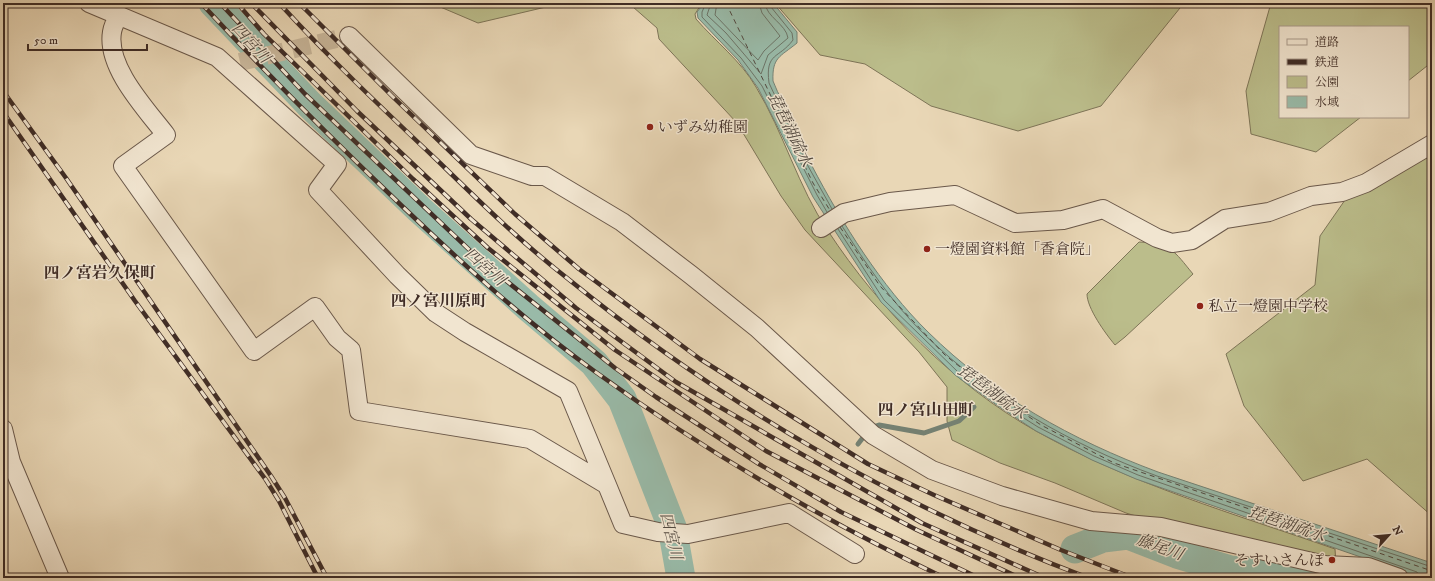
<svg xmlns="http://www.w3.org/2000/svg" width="1435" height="581" font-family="'IM FELL DW Pica','Noto Serif JP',serif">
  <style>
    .green { fill: #bbbd8b; stroke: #7e7558 }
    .water { fill: #99baa8; stroke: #758274 }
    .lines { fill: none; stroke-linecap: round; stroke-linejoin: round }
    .shore { stroke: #6c7467; stroke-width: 1 }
    .stream { stroke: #758274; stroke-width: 5 }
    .river { stroke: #99baa8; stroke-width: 29 }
    .ferry { stroke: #524940; stroke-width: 1; stroke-dasharray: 5 4; stroke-linecap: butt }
    .street-tunnel { stroke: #c7b599; stroke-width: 18; stroke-dasharray: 18 9; stroke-linecap: butt }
    .street-casing { stroke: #6a584a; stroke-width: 20 }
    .street { stroke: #f1e5d0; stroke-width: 18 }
    .rail-casing { stroke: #402d26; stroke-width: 4.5 }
    .rail { stroke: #f1e5d0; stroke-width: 3; stroke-dasharray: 9; stroke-linecap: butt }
    .poi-dot { fill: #8f2418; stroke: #f1e5d0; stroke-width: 1.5 }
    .labels { text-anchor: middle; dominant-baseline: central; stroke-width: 3; stroke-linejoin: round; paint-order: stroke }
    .poi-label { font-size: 15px; fill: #402d26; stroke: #f1e5d0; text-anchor: start }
    .water-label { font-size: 16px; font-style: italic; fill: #524940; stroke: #f1e5d0 }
    .neighbourhood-label { font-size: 16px; font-weight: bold; fill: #402d26; stroke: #f1e5d0 }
  </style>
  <rect width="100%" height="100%" fill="#e9d7b6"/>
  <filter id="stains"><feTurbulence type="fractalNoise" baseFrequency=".005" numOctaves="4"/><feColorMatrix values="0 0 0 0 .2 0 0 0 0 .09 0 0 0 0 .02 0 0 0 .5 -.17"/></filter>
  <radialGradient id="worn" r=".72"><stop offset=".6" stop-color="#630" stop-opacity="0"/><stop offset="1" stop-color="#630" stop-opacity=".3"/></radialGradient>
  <path class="green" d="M431 3H563L478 23Z
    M617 3H702L695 14 696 19C716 42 741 61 756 87 784 133 798 187 828 231 880 310 954 385 1036 431 1130 484 1235 514 1335 549L1336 565 1217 541 1126 513 1055 483 1000 463 952 440 947 421V387L919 352 805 230 781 196 737 123 659 39 657 28 633 7Z
    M775 3H1184L1101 106 1018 131 931 106 865 64 820 55Z
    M1271 3H1432V62L1408 81V27H1280V117H1361L1316 152 1251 134 1246 91Z
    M1432 154V516L1367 459 1303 481 1244 406 1226 354 1315 285 1320 236 1345 200Z
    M1139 242C1171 243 1174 251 1193 274L1125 337 1115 345C1105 333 1087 308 1087 294Z"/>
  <path class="water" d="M704 3H773L797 32V43C780 57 772 57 773 81 778 95 787 108 793 122 800 136 805 152 812 166 842 223 881 286 928 332 993 396 1072 440 1158 472L1432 563V578H1421L1136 479 1092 460 1036 431 998 406 955 375 881 302 813 197 758 88 738 60 698 18 697 12Z"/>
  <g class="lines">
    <path class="shore" d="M706 3 702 12V17L741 58 762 86 817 195 827 212
      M711 3 707 15 726 33 761 74 768 55 788 38C786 24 766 17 765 3
      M717 3 715 15 758 60 764 51 780 36 762 13 759 3
      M770 3 771 7 792 33 793 40C779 59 765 52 769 83L808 166 832 209
      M842 226C866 264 892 303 925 335 991 399 1070 444 1157 476L1432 567
      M838 229 884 300 958 372 1000 403 1038 427 1094 456 1138 475 1417 572 1420 578"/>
    <path class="stream" d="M870 428 879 425 924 433 959 421 974 407
      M858 444 865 435"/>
    <path class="river" d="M213 3 309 104 419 209 528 307 594 363 622 399 630 419 672 527 681 578
      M1075 549 1103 538 1128 535 1177 554 1230 570 1259 573H1294L1317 578"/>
    <path class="ferry" d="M726 3 813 183 831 212
      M840 227 880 286 945 355 988 389 1041 425 1114 463 1432 571"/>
    <path class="street-tunnel" d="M240 62 349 36"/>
    <defs>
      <path id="street" d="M89 3 217 57 337 164 318 190 397 275 436 313 465 332 568 391 607 485
        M119 15C116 20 113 26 112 32 106 67 146 109 166 135L123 166 254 351 315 307 337 338 351 350 359 411 530 439 607 485 623 524 658 532 688 534 789 513 855 554
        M349 36 471 155 532 176H545L622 222 691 275 757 328 873 435 932 470 1002 496 1091 521 1161 527 1325 565 1368 567 1399 578
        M821 228 844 213 890 202 955 195 1015 223 1063 220 1103 209 1157 238 1172 243 1192 240 1225 219 1269 212 1311 196 1342 192 1366 183 1432 144
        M3 429 11 462 60 578"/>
    </defs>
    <use href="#street" class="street-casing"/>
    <use href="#street" class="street"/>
    <defs>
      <path id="rail" d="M201 3C266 73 333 140 402 206 464 265 527 323 597 373 706 452 823 520 945 578
        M220 3 305 94 479 259 615 368 656 397 759 464 841 512 979 578
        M237 3 264 34 413 179 488 248 615 350 766 451 917 530 1020 578
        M251 3 357 111 471 219 576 308 676 382 922 523 1045 578
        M279 3C330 59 385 111 440 163 481 203 522 243 567 278 723 405 901 508 1089 578
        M299 3 393 97 515 214 579 269 700 359 868 464 934 495 1061 550 1133 578
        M3 91 66 178 271 476 285 498 327 578
        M3 112 135 301 266 480 279 501 318 578"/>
    </defs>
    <use href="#rail" class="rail-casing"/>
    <use href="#rail" class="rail"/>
  </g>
  <g class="poi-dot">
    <circle cx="650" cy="127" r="4"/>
    <circle cx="927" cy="249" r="4"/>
    <circle cx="1200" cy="306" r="4"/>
    <circle cx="1332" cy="560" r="4"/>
  </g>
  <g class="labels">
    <g class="poi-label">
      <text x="658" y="127">いずみ幼稚園</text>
      <text x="935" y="249">一燈園資料館「香倉院」</text>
      <text x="1208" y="306">私立一燈園中学校</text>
      <text x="1324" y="560" text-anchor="end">そすいさんぽ</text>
    </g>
    <g class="water-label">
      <text transform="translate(251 43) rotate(47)">四宮川</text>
      <text transform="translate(790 130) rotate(64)">琵琶湖疏水</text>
      <text transform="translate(485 267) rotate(41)">四宮川</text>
      <text transform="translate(992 392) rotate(36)">琵琶湖疏水</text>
      <text transform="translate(1287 524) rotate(19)">琵琶湖疏水</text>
      <text transform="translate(671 536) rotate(76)">四宮川</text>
      <text transform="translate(1160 547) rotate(20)">藤尾川</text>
    </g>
    <g class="neighbourhood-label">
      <text x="100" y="273">四ノ宮岩久保町</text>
      <text x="439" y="301">四ノ宮川原町</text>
      <text x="926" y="410">四ノ宮山田町</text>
    </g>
  </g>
  <rect width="1435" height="581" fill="none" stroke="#e9d7b6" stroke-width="16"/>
  <rect x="4" y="4" width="1427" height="573" fill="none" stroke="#402d26" stroke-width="2"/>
  <rect x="8" y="8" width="1419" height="565" fill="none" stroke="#402d26"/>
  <rect x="1279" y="26" width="130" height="92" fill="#f1e5d0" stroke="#aa9b8c"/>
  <rect x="1287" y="39" width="20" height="6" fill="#f1e5d0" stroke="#aa9b8c"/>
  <text x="1315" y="46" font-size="12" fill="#402d26">道路</text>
  <rect x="1287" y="59" width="20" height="6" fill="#402d26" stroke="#aa9b8c"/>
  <text x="1315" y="66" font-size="12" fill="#402d26">鉄道</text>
  <rect x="1287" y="76" width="20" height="12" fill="#bbbd8b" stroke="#aa9b8c"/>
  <text x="1315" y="86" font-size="12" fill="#402d26">公園</text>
  <rect x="1287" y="96" width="20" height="12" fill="#99baa8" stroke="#aa9b8c"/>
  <text x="1315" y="106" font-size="12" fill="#402d26">水域</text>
  <g transform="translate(1389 535) rotate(63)" stroke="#f1e5d0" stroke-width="3" paint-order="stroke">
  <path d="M0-3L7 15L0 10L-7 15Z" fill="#402d26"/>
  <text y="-6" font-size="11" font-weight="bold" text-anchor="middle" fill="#402d26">N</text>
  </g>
  <path d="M28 44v6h119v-6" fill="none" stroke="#402d26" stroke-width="2"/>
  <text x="34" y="44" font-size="12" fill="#402d26" stroke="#f1e5d0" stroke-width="3" paint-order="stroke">50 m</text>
  <rect width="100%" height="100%" filter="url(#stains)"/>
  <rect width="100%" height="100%" fill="url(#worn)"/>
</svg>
